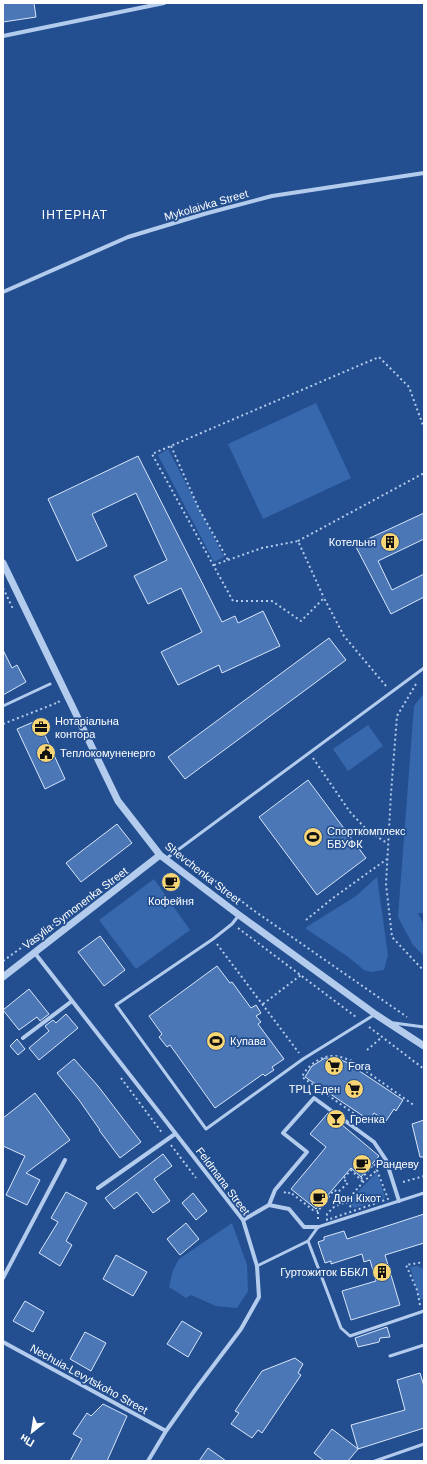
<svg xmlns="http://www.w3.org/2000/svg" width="427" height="1464" font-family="Arial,sans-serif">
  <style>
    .green { fill: #3768ad }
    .building { fill: #4b77b7; stroke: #d9e6f9 }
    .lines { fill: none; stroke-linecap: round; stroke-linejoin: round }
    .path { stroke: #b3cbec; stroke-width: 2; stroke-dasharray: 2 3; stroke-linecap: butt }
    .service { stroke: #b3cbec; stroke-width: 3 }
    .minor { stroke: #b3cbec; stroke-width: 4 }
    .tertiary { stroke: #b3cbec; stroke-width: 7 }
    .labels { text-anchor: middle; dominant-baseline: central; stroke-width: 3.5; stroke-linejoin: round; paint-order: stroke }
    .street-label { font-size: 11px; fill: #fff; stroke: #234f90 }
    .poi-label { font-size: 11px; fill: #fff; stroke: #234f90; text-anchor: start }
    .neighbourhood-label { font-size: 12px; letter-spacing: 1px; fill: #fff; stroke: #234f90 }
  </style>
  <rect width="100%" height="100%" fill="#234f90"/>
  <path class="green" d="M316 403 351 478 263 519 228 444Z
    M168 449 224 557 214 562 158 455Z
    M424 693V913H418L424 925V956L413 945 398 917 414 706Z
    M368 725 383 746 348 771 333 749Z
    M377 877 388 955 384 970 371 972 364 970 347 956 305 928 356 896Z
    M154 879 190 930 136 969 99 920Z
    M377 1172 385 1198 354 1208 348 1202Z
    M232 1223 247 1265 248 1291 237 1308 216 1306 191 1295 186 1298 169 1287 173 1270 179 1259Z
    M418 1266 423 1269H424V1298L420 1300 410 1267Z"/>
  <path class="building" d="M3 3H34L36 17 3 22Z
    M138 456 222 622 235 616 238 623 263 611 280 646 222 673 219 665 178 685 161 652 202 632 181 588 148 604 134 576 167 560 136 493 92 514 107 546 77 561 48 499Z
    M424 513V539L378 561 392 590 424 574V597L391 614 355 545Z
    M329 638 346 660 185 779 168 757Z
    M3 650 12 668 17 665 26 682 3 695Z
    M38 720 65 779 45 789 17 729Z
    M308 780 366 858 317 895 259 817Z
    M117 824 132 843 81 882 66 863Z
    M100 936 125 970 104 986 78 952Z
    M217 966 230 983 232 982 251 1008 256 1005 261 1013 256 1016 261 1022 258 1024 284 1059 272 1067 274 1070 265 1076 263 1074 215 1108 170 1045 167 1047 159 1037 162 1034 149 1016Z
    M29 989 49 1014 40 1021 37 1017 19 1030 3 1010Z
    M66 1014 78 1028 39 1060 29 1048 49 1031 45 1026 53 1020 56 1023Z
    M17 1039 25 1049 18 1055 10 1046Z
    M325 1058 338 1059 346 1062 403 1100 396 1111 394 1109 386 1121 374 1113 369 1120 305 1077 312 1066Z
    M74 1059 98 1086 141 1142 120 1158 99 1130H100L79 1100 57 1073Z
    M35 1093 70 1140 26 1173 40 1180 27 1205 6 1195 25 1156 3 1146V1118Z
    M328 1113 379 1156 361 1177 351 1168 316 1209 291 1189 326 1147 310 1134Z
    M424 1120V1157H420L412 1124Z
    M163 1154 172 1166 154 1179 170 1201 153 1213 137 1192 114 1209 105 1198Z
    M66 1192 87 1203 66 1241 72 1245 60 1266 39 1253 58 1222 51 1218Z
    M193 1193 207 1211 196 1220 182 1203Z
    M424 1214V1243L385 1255 400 1305 351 1320 342 1291 376 1281 370 1260 364 1262 362 1254 331 1264V1261L325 1263 318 1242 324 1240V1237L344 1231 347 1239Z
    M186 1223 199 1239 180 1255 167 1239Z
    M116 1255 147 1272 133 1296 103 1279Z
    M25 1301 44 1312 33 1332 13 1321Z
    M182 1321 202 1333 188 1357 167 1344Z
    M387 1327 390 1337 380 1338 379 1342 358 1347 355 1338Z
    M85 1332 106 1343 91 1371 70 1359Z
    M295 1358 303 1364 298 1373 301 1375 262 1433 258 1430 252 1438 231 1424 239 1413 235 1411 262 1371Z
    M420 1373 424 1386V1428L358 1449 351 1425 405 1410 397 1380Z
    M103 1404 127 1416 107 1461H70L82 1439 73 1434 87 1413 91 1416Z
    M332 1429 358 1449 348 1461H324L314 1453Z
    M208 1448 226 1461H199Z"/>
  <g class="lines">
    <path class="path" d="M171 446 199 509 228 560
      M298 541 424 473
      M214 565 262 548 298 541 324 598
      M3 588 13 609
      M416 684 397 716 391 793 386 884 392 937 424 971
      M386 686 344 636 324 598 301 621 272 601H233L152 454 379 357 409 387 424 428
      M3 724 59 702 58 701
      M313 758 350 812 368 831 387 843
      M183 856 253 910 407 1017
      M306 920 333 898 387 859
      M238 928 356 1017
      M217 944 299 1053
      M3 961 57 922
      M263 1004 301 975
      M369 1027 424 1069
      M367 1050 382 1037
      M121 1078 163 1134
      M366 1122 302 1077C306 1067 321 1055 333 1056 340 1056 346 1059 352 1061L415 1106
      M171 1145 196 1178
      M377 1170 388 1199 327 1220V1214L334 1207 346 1202 363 1182Z
      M361 1179 374 1164 377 1170
      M403 1182 424 1176
      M284 1192 288 1194 290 1192 313 1210 318 1211
      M346 1202 352 1208
      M318 1219V1211L334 1190 338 1192 348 1183 343 1179 351 1170 363 1182
      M420 1305 417 1290 406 1265 424 1262"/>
    <path class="service" d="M3 706 50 684
      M167 858 424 668
      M239 915 232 924 213 939 116 1005 206 1129 303 1059 374 1015
      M394 1023 424 1027
      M424 1193 318 1227 308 1241 341 1328 350 1336 424 1311
      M257 1266 308 1241
      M390 1356 424 1345
      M375 1461 424 1444"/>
    <path class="minor" d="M3 36 164 3
      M3 292 128 237 204 214 272 196 424 173
      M34 952 243 1220 257 1266 259 1297 241 1329 195 1390 166 1431 148 1461
      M23 1038 72 1001
      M98 1188 175 1134
      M269 1205 275 1190 307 1152 283 1133 314 1098 374 1142 386 1160 399 1201
      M243 1220 269 1205 289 1209 304 1227H318
      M3 1278 65 1160
      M3 1342 166 1431"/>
    <path class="tertiary" d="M3 563 118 801 160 855 239 915 375 1014 424 1046
      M3 977 160 855"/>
  </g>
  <defs>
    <symbol id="building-disc" viewBox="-11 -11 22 22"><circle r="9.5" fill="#f8d676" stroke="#234f90"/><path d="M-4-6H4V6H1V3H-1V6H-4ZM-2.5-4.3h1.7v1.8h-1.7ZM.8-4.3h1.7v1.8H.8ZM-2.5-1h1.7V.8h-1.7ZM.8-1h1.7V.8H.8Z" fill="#111"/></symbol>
    <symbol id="office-disc" viewBox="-11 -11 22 22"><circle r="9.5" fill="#f8d676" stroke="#234f90"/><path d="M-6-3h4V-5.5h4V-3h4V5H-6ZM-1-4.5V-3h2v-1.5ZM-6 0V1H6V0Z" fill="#111"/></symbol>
    <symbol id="civic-disc" viewBox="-11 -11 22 22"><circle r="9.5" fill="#f8d676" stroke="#234f90"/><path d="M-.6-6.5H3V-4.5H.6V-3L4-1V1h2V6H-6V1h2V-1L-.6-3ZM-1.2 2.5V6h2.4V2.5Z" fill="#111"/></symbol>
    <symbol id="stadium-disc" viewBox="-11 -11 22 22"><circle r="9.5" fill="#f8d676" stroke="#234f90"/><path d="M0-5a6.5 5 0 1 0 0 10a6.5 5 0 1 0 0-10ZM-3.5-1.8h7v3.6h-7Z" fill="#111"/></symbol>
    <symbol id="cafe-disc" viewBox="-11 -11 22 22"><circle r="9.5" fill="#f8d676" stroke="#234f90"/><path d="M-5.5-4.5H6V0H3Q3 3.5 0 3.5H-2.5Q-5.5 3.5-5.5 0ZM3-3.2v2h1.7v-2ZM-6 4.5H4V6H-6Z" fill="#111"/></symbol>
    <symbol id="supermarket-disc" viewBox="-11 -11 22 22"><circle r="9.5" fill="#f8d676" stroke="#234f90"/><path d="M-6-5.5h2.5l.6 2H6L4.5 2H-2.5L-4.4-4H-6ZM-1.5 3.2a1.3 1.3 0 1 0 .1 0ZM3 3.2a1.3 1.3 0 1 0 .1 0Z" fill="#111"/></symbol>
    <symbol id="bar-disc" viewBox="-11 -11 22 22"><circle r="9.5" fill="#f8d676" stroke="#234f90"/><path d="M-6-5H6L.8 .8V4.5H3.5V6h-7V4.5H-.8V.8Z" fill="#111"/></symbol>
  </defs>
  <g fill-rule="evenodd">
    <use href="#building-disc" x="379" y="531" width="22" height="22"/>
    <use href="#office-disc" x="30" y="716" width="22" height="22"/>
    <use href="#civic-disc" x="35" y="742" width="22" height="22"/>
    <use href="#stadium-disc" x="302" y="826" width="22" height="22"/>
    <use href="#cafe-disc" x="160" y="871" width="22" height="22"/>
    <use href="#stadium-disc" x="205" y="1030" width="22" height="22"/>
    <use href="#supermarket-disc" x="323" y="1055" width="22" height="22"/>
    <use href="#supermarket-disc" x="343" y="1078" width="22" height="22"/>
    <use href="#bar-disc" x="325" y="1108" width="22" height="22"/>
    <use href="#cafe-disc" x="351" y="1153" width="22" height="22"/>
    <use href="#cafe-disc" x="308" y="1187" width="22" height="22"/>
    <use href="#building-disc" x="371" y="1261" width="22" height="22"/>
  </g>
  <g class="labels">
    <g class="street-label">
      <text transform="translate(206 205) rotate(-16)">Mykolaivka Street</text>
      <text transform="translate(203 873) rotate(38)">Shevchenka Street</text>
      <text transform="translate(75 908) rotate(-37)">Vasylia Symonenka Street</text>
      <text transform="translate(223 1181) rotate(53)">Feldmana Street</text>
      <text transform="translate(89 1379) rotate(29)">Nechuia-Levytskoho Street</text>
    </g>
    <g class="poi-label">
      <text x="376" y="542" text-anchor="end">Котельня</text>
      <text x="55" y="721">Нотаріальна<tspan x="55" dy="13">контора</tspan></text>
      <text x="60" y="753">Теплокомуненерго</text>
      <text x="327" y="831">Спорткомплекс<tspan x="327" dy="13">БВУФК</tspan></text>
      <text x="171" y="901" text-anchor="middle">Кофейня</text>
      <text x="230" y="1041">Купава</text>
      <text x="348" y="1066">Fora</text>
      <text x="340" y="1089" text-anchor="end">ТРЦ Еден</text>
      <text x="350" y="1119">Гренка</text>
      <text x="376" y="1164">Рандеву</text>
      <text x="333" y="1198">Дон Кіхот</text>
      <text x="368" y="1272" text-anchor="end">Гуртожиток ББКЛ</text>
    </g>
    <g class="neighbourhood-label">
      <text x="75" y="215">ІНТЕРНАТ</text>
    </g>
  </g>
  <rect width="427" height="1464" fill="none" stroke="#ffffff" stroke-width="8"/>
  <g transform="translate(32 1432) rotate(210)" stroke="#234f90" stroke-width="3" paint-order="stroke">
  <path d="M0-3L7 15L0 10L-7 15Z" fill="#ffffff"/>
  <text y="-6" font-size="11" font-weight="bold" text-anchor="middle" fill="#ffffff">Пн</text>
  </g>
</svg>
